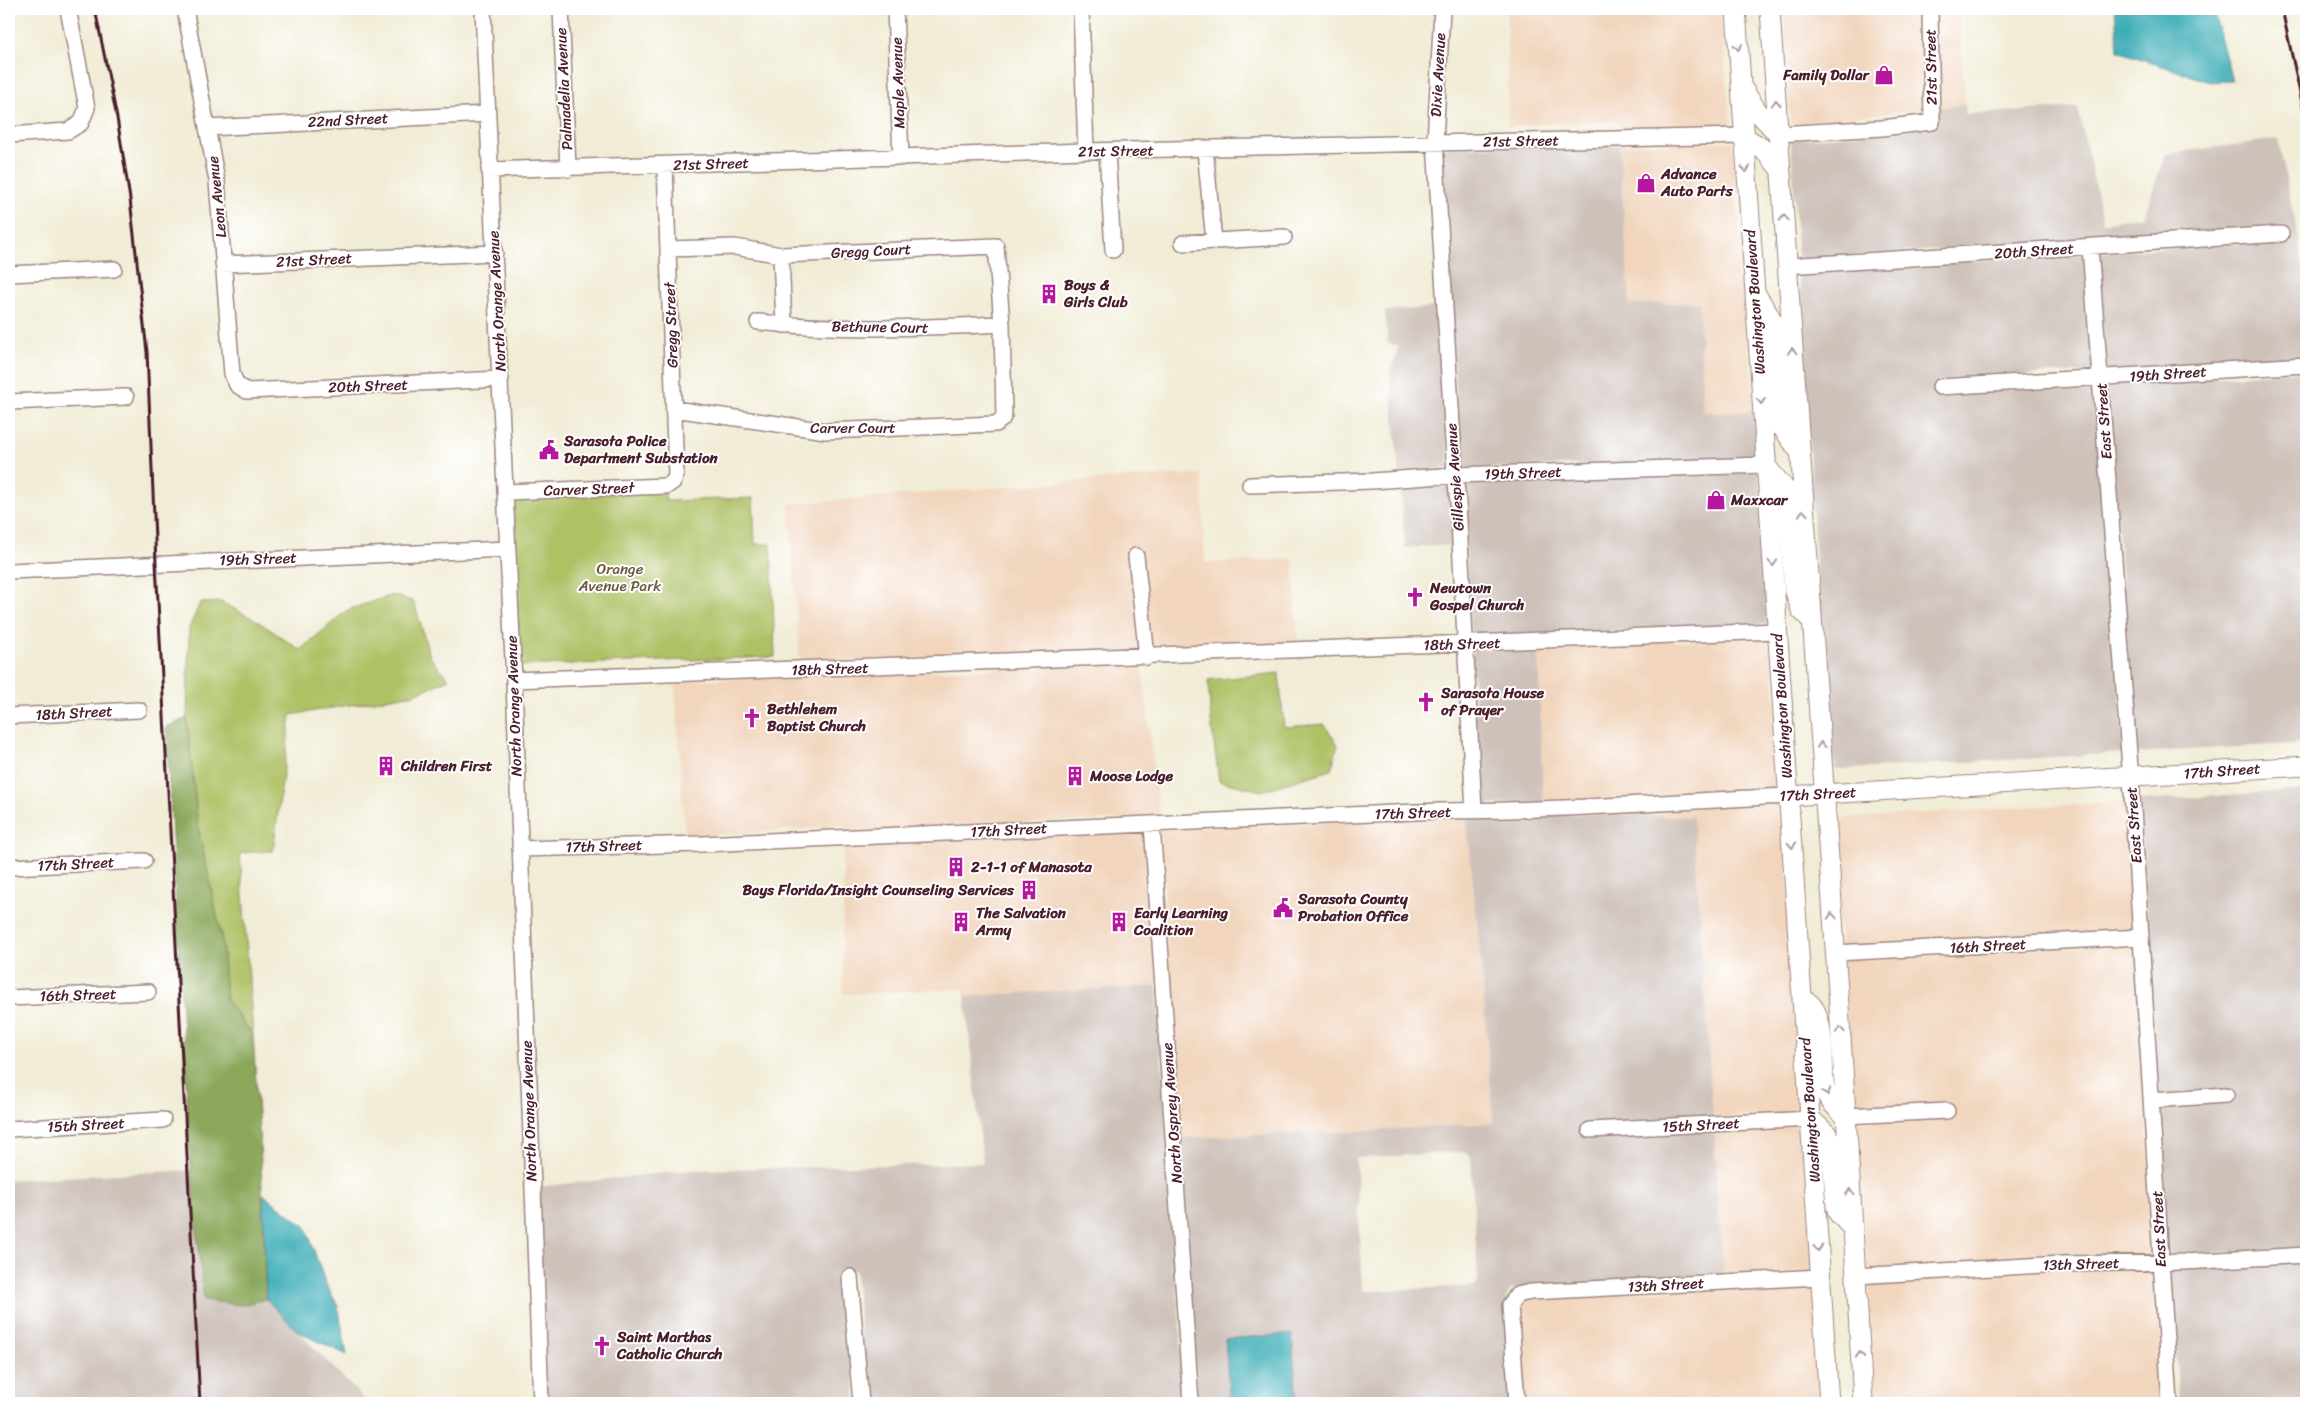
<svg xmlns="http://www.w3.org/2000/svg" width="2315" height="1412" font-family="Sriracha,sans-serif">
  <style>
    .built { fill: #f1d5bd }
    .industrial { fill: #cec1ba; fill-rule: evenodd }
    .green { fill: #adc165; stroke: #7c7048 }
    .forest { fill: #8aa75a; stroke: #6a6342 }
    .water { fill: #3cadb7; stroke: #436671 }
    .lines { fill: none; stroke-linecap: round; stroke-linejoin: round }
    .minor-casing { stroke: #9e8680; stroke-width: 18 }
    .major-casing { stroke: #9e8680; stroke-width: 21 }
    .minor { stroke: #fff; stroke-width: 15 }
    .major { stroke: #fff; stroke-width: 19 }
    .rail { stroke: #4a1f2b; stroke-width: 3 }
    .oneway { stroke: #ae9aa0 }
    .labels { text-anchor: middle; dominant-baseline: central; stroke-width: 4; stroke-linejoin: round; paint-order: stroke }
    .street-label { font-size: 15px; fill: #4a1f2b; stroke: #fff }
    .poi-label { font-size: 15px; font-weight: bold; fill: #4a1f2b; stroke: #fff; text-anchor: start }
    .park-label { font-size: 15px; fill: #6d583f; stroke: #fff }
  </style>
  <rect width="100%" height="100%" fill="#fff"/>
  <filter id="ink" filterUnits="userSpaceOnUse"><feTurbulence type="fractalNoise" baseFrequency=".02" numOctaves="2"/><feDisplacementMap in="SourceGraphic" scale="10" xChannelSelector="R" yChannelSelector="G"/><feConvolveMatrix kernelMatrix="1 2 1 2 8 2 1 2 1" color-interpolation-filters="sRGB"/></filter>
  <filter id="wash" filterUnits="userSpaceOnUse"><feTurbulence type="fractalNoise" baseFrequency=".0096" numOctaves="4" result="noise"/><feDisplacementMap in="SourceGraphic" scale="20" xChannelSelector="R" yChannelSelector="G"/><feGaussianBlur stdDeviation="1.12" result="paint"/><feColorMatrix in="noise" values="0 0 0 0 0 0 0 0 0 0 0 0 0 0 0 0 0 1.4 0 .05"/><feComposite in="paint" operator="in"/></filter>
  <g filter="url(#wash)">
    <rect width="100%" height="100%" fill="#f1ecd5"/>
    <path class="built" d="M1507 9H1720L1731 130 1619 132 1618 120 1508 127Z
      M1784 9H1924L1926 109 1790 124Z
      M1935 9H1959L1965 105 1937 108Z
      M1732 142 1755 412H1703L1699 302 1630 304 1619 145Z
      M1202 474 1205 563 1293 559 1298 644 1151 650 1141 550 1130 551 1140 651 800 662 789 504 1119 478Z
      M1770 637 1782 790 1543 803 1538 647Z
      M1142 663 1159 817 843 832V826L685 837 675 681Z
      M2127 801 2135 932 1841 947 1831 819Z
      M1782 802 1805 1113 1713 1118 1693 817 1579 814Z
      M1466 817 1481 959 1493 1123 1366 1131 1179 1138 1160 829Z
      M1147 830 1157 986 965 996 963 989 843 994V844Z
      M2136 944 2155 1256 1867 1269 1855 1122 1953 1117 1952 1105 1854 1109 1842 959Z
      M1805 1125 1814 1271 1723 1276 1714 1130Z
      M2156 1269 2165 1403H1876L1868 1282 2059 1270Z
      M1815 1283 1823 1403H1522L1516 1307 1518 1302 1532 1298Z"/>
    <path class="industrial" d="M1965 105 1966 114 2078 107 2103 223 2144 216 2165 154 2278 139 2306 275V359L2106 372 2097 253 2287 240 2286 227 1798 259 1791 140 1932 128 1937 108Z
      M1619 145 1630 304 1699 302 1703 412H1755L1758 458 1460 469 1441 148Z
      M2085 254 2095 373H2051L1934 382 1936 394 2052 386 2096 385 2124 753 1836 770 1825 722 1799 271Z
      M1439 307 1449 469 1399 473 1390 371 1399 347 1389 343 1388 345 1385 311Z
      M2306 371V743L2135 753 2107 385Z
      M1759 471 1769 624 1471 637 1461 481Z
      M1450 481 1455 545 1405 548 1400 485Z
      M1538 647 1543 803 1479 805 1472 649Z
      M2306 790V1249L2169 1256 2139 801Z
      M1579 814 1693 817 1713 1118 1585 1124V1136L1714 1130 1723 1276 1510 1290 1506 1298 1511 1403H1297L1292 1335 1226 1339 1230 1403H1197L1179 1138 1366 1131 1493 1123 1481 959 1466 817ZM1466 1152 1471 1157 1478 1283 1474 1286 1367 1291 1363 1289 1356 1160 1358 1158Z
      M1157 986 1185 1403H867L855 1270 844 1271 856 1403H546L538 1187 690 1170 983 1163 965 996Z
      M191 1170 204 1299 241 1305 266 1299 368 1403H12L9 1372V1180Z
      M2306 1261V1403H2179L2170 1269Z"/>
    <path class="green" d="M665 492 666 501 753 498 755 544H771L775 657 518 666 513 497Z
      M393 595 414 602 430 657 449 679 415 694 291 715 273 851 240 853 253 1035 226 1000 222 940 198 827 187 718 189 628 200 603 221 602 256 620 300 650 347 610Z
      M1279 673 1284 727 1324 724 1338 745 1331 770 1261 791 1219 781 1211 721 1208 680Z"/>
    <path class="forest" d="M187 718 198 827 222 940 226 1000 253 1035 261 1161 266 1299 241 1305 204 1300 191 1170 166 727Z"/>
    <path class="water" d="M2115 9H2213L2232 81 2209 82 2118 51Z
      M263 1194 306 1227 325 1282 338 1306 347 1355 298 1332 266 1299Z
      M1292 1334 1297 1403H1230L1225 1339Z"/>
  </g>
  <g filter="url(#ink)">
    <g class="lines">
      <defs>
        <path id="minor" d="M185 9 217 181 232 374 237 385 247 391 501 379
          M483 9C492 233 504 457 514 681 524 922 532 1163 541 1403
          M561 9 568 169
          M895 9 901 158
          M1081 9 1086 151
          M1442 9 1435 142 1455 475 1458 502 1474 811
          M207 128 488 114
          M1778 134 1882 128 1932 122 1930 9
          M9 135 68 131 81 123 87 108 68 9
          M1205 150 1214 241
          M1107 151 1113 250
          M489 170 1086 151 1743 136
          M1183 243 1284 237
          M2090 247 2132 793 2170 1403
          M668 249 735 247 781 255 996 246 1002 324 1004 415 1002 419 996 424 826 431 674 409
          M781 255 784 325
          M223 264 495 253
          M1787 266 2281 234
          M9 274 114 269
          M758 322C839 331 921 328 1002 324
          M1940 387 2306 365
          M9 402 126 397
          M1250 485 1372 481 1455 475 1765 465
          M505 492 667 486 674 481 676 475 665 166
          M1136 556 1147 657
          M9 571 507 549
          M514 680 1777 631
          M9 716 139 710
          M1152 824 1191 1403
          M520 849 702 844 1439 811C1556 811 1672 802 1788 796
          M9 867 144 861
          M1835 953 2141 937
          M9 998 148 992
          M2152 1100 2226 1095
          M1845 1116 1947 1111
          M9 1129 163 1120
          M1590 1130 1811 1119
          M1855 1276 2062 1264 2184 1262 2306 1255
          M850 1277 861 1403
          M1517 1403 1510 1305 1517 1295 1531 1292 1820 1277"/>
        <path id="major" d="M1736 9 1829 1403
          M1770 9C1800 474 1838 938 1863 1403
          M1741 86 1760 115 1778 134
          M1743 136 1762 148 1780 169
          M1756 294 1774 323 1781 426 1799 451
          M1765 465 1787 491 1794 589 1801 610 1809 618
          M1788 796 2306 766
          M1803 1000C1828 1005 1821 1068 1825 1089 1827 1101 1837 1108 1845 1116
          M1811 1119 1827 1134 1830 1140 1836 1206 1838 1213 1852 1228"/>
      </defs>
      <use href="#minor" class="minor-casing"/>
      <use href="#major" class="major-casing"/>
      <use href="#minor" class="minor"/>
      <use href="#major" class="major"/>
      <path class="rail" d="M95 9 117 118 130 199 147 352 156 563 200 1403
        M2282 9 2306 121"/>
    </g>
    <defs><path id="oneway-chevron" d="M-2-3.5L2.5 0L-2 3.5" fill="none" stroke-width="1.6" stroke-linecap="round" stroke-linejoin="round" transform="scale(1.25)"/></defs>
    <g class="oneway">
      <use href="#oneway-chevron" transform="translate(1738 47) rotate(86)"/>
      <use href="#oneway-chevron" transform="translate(1776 103) rotate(-93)"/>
      <use href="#oneway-chevron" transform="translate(1746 169) rotate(86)"/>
      <use href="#oneway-chevron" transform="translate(1784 218) rotate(-94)"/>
      <use href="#oneway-chevron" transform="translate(1792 351) rotate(-94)"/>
      <use href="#oneway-chevron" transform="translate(1761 401) rotate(86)"/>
      <use href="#oneway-chevron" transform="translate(1803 513) rotate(-94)"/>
      <use href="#oneway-chevron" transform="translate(1773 563) rotate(86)"/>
      <use href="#oneway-chevron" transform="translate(1821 745) rotate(-94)"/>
      <use href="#oneway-chevron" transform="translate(1792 845) rotate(87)"/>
      <use href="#oneway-chevron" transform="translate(1832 916) rotate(-94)"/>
      <use href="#oneway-chevron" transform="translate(1840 1030) rotate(-94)"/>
      <use href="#oneway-chevron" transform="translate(1827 1092) rotate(71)"/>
      <use href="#oneway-chevron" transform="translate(1850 1192) rotate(-94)"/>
      <use href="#oneway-chevron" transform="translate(1818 1248) rotate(86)"/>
      <use href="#oneway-chevron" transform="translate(1860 1355) rotate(-93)"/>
    </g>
  </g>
  <defs>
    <symbol id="shop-bare" viewBox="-9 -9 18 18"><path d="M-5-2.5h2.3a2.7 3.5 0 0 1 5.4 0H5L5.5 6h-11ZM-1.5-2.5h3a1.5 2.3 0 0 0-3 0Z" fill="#b5179e" stroke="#fff" stroke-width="2.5" paint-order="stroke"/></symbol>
    <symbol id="building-bare" viewBox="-9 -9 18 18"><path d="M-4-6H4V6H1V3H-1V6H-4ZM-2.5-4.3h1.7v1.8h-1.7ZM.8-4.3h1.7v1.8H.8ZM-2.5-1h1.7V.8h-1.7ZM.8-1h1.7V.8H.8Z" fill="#b5179e" stroke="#fff" stroke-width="2.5" paint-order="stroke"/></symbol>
    <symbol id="civic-bare" viewBox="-9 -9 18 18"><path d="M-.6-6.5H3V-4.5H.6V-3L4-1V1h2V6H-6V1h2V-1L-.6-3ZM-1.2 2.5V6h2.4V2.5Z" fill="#b5179e" stroke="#fff" stroke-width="2.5" paint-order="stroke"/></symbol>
    <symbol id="church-bare" viewBox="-9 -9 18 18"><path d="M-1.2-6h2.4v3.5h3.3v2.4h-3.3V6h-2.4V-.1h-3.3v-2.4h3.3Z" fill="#b5179e" stroke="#fff" stroke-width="2.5" paint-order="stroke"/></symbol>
  </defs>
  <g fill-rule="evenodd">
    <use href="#shop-bare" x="1870" y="61" width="28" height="28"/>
    <use href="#shop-bare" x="1632" y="169" width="28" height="28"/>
    <use href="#building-bare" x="1035" y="280" width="28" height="28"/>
    <use href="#civic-bare" x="535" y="436" width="28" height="28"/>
    <use href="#shop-bare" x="1702" y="486" width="28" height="28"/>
    <use href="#church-bare" x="1401" y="583" width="28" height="28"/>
    <use href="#church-bare" x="1412" y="688" width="28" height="28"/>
    <use href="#church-bare" x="738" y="704" width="28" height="28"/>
    <use href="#building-bare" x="372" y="752" width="28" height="28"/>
    <use href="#building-bare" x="1061" y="762" width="28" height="28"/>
    <use href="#building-bare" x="942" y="853" width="28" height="28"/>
    <use href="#building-bare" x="1015" y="876" width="28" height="28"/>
    <use href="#civic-bare" x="1269" y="894" width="28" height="28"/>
    <use href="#building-bare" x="947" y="908" width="28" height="28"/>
    <use href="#building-bare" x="1105" y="908" width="28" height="28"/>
    <use href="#church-bare" x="588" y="1332" width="28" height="28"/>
  </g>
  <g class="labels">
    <g class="street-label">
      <text transform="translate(1931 67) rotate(-91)">21st Street</text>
      <text transform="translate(1438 75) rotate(-87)">Dixie Avenue</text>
      <text transform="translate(898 83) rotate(-92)">Maple Avenue</text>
      <text transform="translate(564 89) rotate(-93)">Palmadelia Avenue</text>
      <text transform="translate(348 120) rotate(-3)">22nd Street</text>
      <text transform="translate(1521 141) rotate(-1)">21st Street</text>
      <text transform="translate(1116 151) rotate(-1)">21st Street</text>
      <text transform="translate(711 164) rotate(-2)">21st Street</text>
      <text transform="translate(217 197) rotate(-96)">Leon Avenue</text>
      <text transform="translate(871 251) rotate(-3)">Gregg Court</text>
      <text transform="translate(2034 251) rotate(-4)">20th Street</text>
      <text transform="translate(314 260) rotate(-3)">21st Street</text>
      <text transform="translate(497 301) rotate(-93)">North Orange Avenue</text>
      <text transform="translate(1755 302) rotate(-94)">Washington Boulevard</text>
      <text transform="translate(671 325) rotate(-92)">Gregg Street</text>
      <text transform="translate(880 327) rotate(1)">Bethune Court</text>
      <text transform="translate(2168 374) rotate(-4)">19th Street</text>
      <text transform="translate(368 386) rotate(-2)">20th Street</text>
      <text transform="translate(2104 421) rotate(-94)">East Street</text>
      <text x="853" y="428">Carver Court</text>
      <text transform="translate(1523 473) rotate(-2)">19th Street</text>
      <text transform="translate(1455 477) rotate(-94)">Gillespie Avenue</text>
      <text transform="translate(589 489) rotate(-2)">Carver Street</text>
      <text transform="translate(258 559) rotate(-2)">19th Street</text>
      <text transform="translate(1462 644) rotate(-2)">18th Street</text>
      <text transform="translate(830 669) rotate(-2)">18th Street</text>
      <text transform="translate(514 706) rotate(-92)">North Orange Avenue</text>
      <text transform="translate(1782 706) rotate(-94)">Washington Boulevard</text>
      <text transform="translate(74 713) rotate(-3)">18th Street</text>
      <text transform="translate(2222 771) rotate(-4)">17th Street</text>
      <text transform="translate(1818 794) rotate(-3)">17th Street</text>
      <text transform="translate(1413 813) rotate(-2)">17th Street</text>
      <text transform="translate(2134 825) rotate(-94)">East Street</text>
      <text transform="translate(1009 830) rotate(-3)">17th Street</text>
      <text transform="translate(604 846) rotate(-2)">17th Street</text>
      <text transform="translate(76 864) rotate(-3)">17th Street</text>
      <text transform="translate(1988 946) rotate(-3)">16th Street</text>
      <text transform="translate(78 995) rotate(-2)">16th Street</text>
      <text transform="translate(1810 1110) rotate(-94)">Washington Boulevard</text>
      <text transform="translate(529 1111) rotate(-92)">North Orange Avenue</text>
      <text transform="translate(1172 1113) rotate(-94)">North Osprey Avenue</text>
      <text transform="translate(86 1125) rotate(-3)">15th Street</text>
      <text transform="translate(1701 1125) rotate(-3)">15th Street</text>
      <text transform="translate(2159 1229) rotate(-93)">East Street</text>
      <text transform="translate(2081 1264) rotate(-2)">13th Street</text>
      <text transform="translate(1666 1285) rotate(-3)">13th Street</text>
    </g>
    <g class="poi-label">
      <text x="1869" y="75" text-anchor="end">Family Dollar</text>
      <text x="1661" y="174">Advance<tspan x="1661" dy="17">Auto Parts</tspan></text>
      <text x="1064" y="285">Boys &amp;<tspan x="1064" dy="17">Girls Club</tspan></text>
      <text x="564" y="441">Sarasota Police<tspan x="564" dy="17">Department Substation</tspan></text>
      <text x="1731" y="500">Maxxcar</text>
      <text x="1430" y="588">Newtown<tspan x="1430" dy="17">Gospel Church</tspan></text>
      <text x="1441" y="693">Sarasota House<tspan x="1441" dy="17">of Prayer</tspan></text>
      <text x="767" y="709">Bethlehem<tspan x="767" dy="17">Baptist Church</tspan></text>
      <text x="401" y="766">Children First</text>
      <text x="1090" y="776">Moose Lodge</text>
      <text x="971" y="867">2-1-1 of Manasota</text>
      <text x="1014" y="890" text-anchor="end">Bays Florida/Insight Counseling Services</text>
      <text x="1298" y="899">Sarasota County<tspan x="1298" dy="17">Probation Office</tspan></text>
      <text x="976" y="913">The Salvation<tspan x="976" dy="17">Army</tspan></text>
      <text x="1134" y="913">Early Learning<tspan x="1134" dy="17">Coalition</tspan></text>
      <text x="617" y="1337">Saint Marthas<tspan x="617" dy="17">Catholic Church</tspan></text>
    </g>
    <g class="park-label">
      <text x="620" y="569">Orange<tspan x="620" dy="17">Avenue Park</tspan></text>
    </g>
  </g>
  <rect width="2315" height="1412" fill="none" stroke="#fff" stroke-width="30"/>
</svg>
